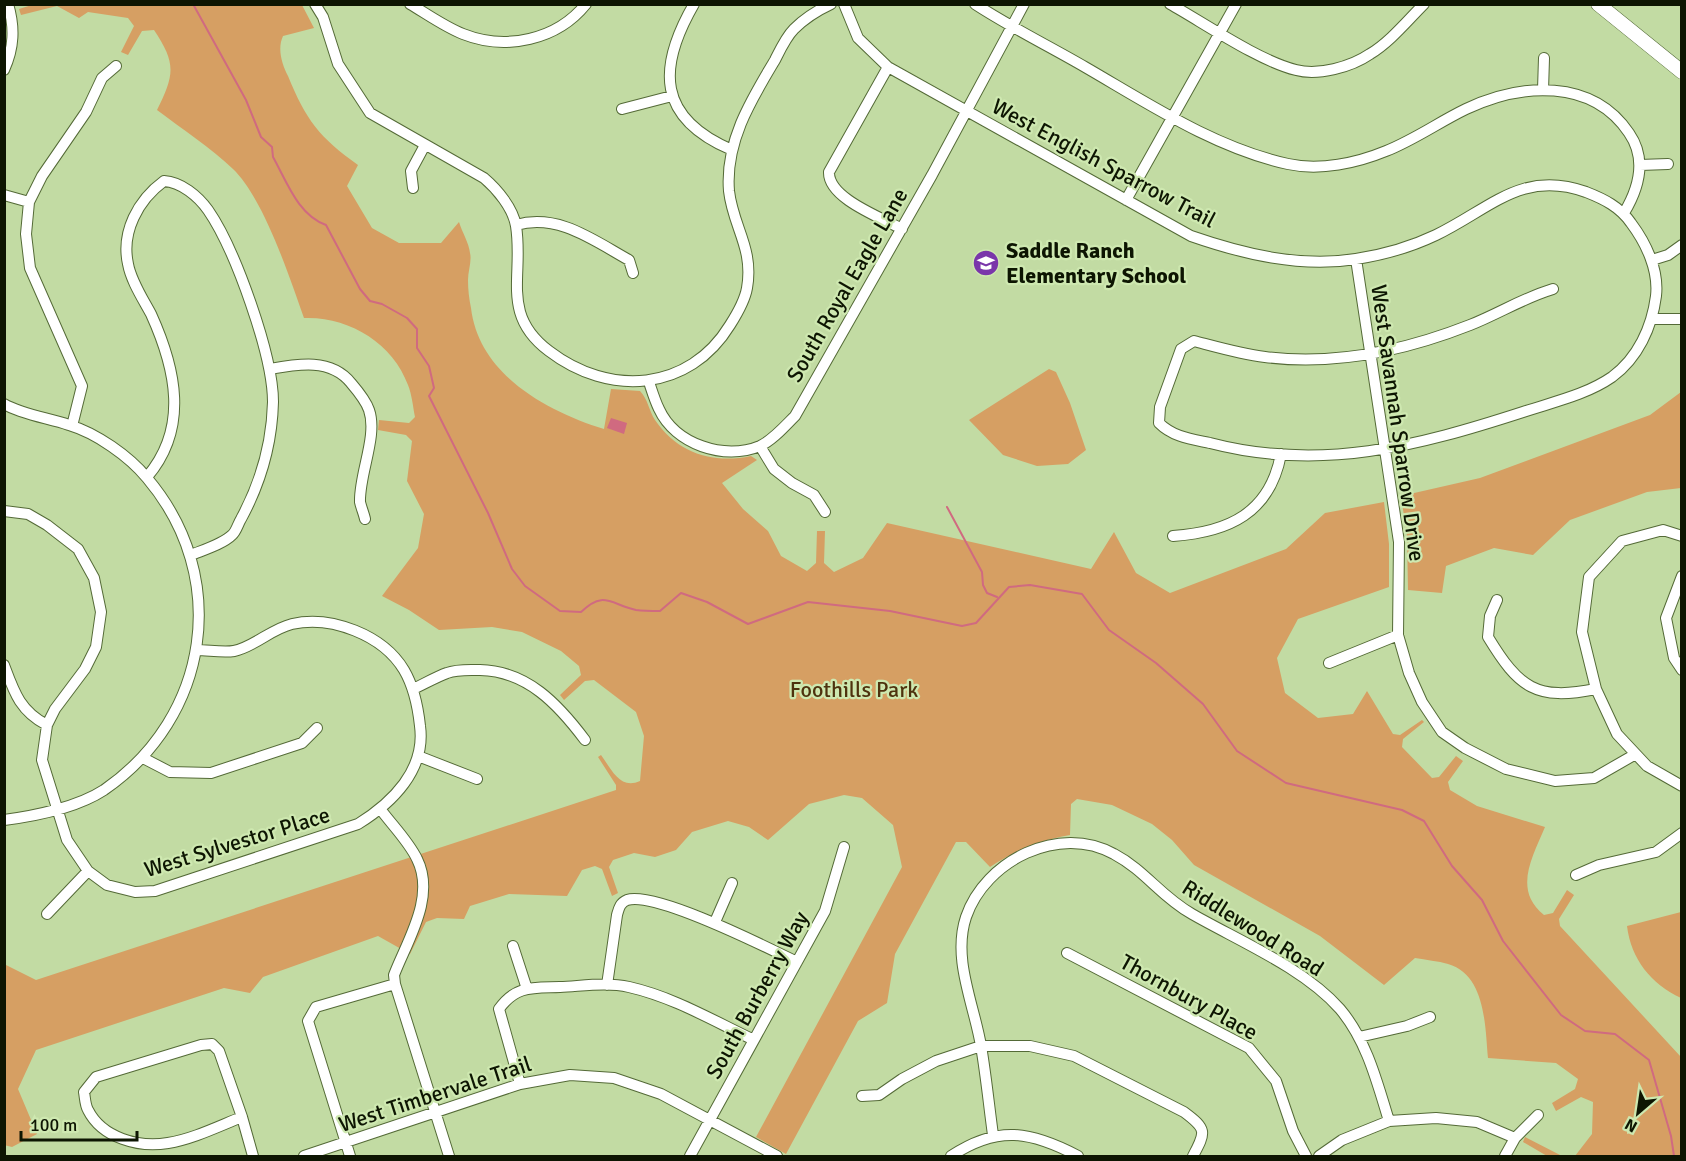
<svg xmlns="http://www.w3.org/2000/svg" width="1686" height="1161" font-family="Signika,sans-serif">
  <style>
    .green { fill: #d69f63 }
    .water { fill: #d06a80 }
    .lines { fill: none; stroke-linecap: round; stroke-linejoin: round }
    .stream { stroke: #d06a80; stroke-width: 2 }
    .minor-casing { stroke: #546a37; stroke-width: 12 }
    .major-casing { stroke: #546a37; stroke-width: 15 }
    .minor { stroke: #fff; stroke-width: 10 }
    .major { stroke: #fff; stroke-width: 14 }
    .labels { text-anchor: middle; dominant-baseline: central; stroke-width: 4.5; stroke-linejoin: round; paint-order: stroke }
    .street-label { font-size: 22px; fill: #0d1502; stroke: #cee8b0 }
    .poi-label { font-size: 22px; font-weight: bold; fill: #0d1502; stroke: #cee8b0; text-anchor: start }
    .park-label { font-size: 22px; fill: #4e320e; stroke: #cee8b0 }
  </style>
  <rect width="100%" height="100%" fill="#c2dba3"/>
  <path class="green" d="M35 4 302 5 314 28 283 36C277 49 282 64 288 76 306 120 319 137 358 165L347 186 372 228 399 243H441L459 222C462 232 469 243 470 253 472 261 468 271 468 280 468 289 469 299 471 308 479 375 547 411 604 429L611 389 640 391C648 399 649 411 655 420 678 454 714 464 751 456L757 460 722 483 743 509 768 531 781 556 807 571 816 563 817 531H825L824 563 834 572 863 558 887 523 1091 569 1114 532 1136 573 1170 593 1286 549 1325 513 1384 502 1389 544V587L1298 619 1277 658 1285 693 1318 718 1353 714 1367 691 1393 734 1400 735 1422 720 1424 722 1403 739 1402 747 1432 778 1439 777 1456 756 1463 761 1448 782 1450 790 1477 806 1545 827C1532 858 1513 890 1544 915L1553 913 1567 890 1574 895 1559 919 1560 926 1681 1057V1156H1575L1592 1134 1593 1102 1581 1097 1556 1111 1552 1103 1575 1089 1578 1079 1556 1063 1488 1058C1485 1027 1486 975 1448 964 1438 961 1426 960 1415 958L1384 985 1320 936 1194 865 1172 840 1152 824 1112 805 1077 799 1071 804 1070 835C1037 841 1018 849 990 867L966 842H956L895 954 887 1003 858 1021 786 1154 756 1137 902 867 893 825 862 798 844 795 809 804 768 840 749 827 728 821 692 832 676 850 655 857 634 853 613 860 609 867 618 893 612 896 602 869 595 866 582 870 567 896 509 894 470 906 464 919 437 918 426 922 410 954 378 936 263 977 250 993 224 988 36 1050 18 1089 37 1134 12 1147 4 1145V964L36 980 616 790V785L598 757 601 755C612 770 620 790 640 781L644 736 636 712 594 680 585 681 564 700 560 695 581 675 579 666 561 651 522 632 492 627 439 630 409 610 382 596 418 548 424 514 407 481 412 441 406 435 378 430 379 420 409 423 415 417C413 407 412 395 408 385 393 343 348 316 304 318 289 276 264 199 233 169 210 147 182 129 157 110 175 74 176 63 154 30L142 31 128 55 121 52 134 26 128 18 88 12 79 18 57 6 21 15 19 9Z
    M1049 369 1056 372 1070 403 1086 450 1068 464 1037 466 1003 455 969 420Z
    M1681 392V488L1647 492 1570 520 1533 555 1494 548 1446 566 1442 593 1408 590 1407 536 1401 496 1480 478 1650 415Z
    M1681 912H1682L1681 998C1651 984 1631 959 1627 926Z
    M1525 1137 1562 1156H1547L1523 1142Z"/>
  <path class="water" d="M611 418 627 423 624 434 607 428Z"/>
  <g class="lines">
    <path class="stream" d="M193 4 246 100 261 137 272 147 273 157C287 182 298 215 326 225L360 289 370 301 382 304 407 318 417 329V348L429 366 434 388 429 396 488 513 512 569 525 586 560 611 581 612C604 590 610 604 636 610 644 611 652 611 660 611L681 593 707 602 748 624 808 602 890 611 962 626 976 623 1009 587 1030 585 1082 594 1109 630 1156 663 1203 704 1237 751 1286 783 1402 810 1424 821 1452 866 1482 900 1503 941 1561 1015 1585 1031 1615 1034 1649 1060 1671 1136 1674 1156
      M947 507 982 572 983 585 987 593 997 597"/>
    <defs>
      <path id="minor" d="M315 4 323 17 338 64 370 113 484 178C497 189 513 208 516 226 524 276 500 314 549 351 609 397 689 392 730 325 737 314 745 300 747 288 754 248 733 227 729 191 725 142 751 100 775 60 780 50 786 37 794 29 805 18 816 11 831 4
        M410 4C427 14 445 27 463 34 506 51 557 40 586 4
        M694 4C657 68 657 118 732 150
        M844 4 858 38 888 67 1191 236C1243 254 1300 268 1356 259 1382 255 1413 246 1436 235 1490 209 1522 169 1586 192 1604 199 1620 207 1631 223 1646 243 1659 270 1656 296 1652 327 1638 358 1612 377 1586 395 1553 402 1523 412 1418 446 1321 472 1210 443 1191 439 1173 437 1159 423L1160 407 1181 349 1194 341C1217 347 1241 354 1265 357 1336 366 1404 351 1470 325 1498 314 1523 298 1553 289
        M975 4C1010 27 1049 46 1085 67 1149 104 1215 148 1288 164 1320 171 1357 163 1386 151 1414 140 1439 122 1466 109 1521 83 1592 78 1629 133 1647 159 1639 188 1624 213
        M1170 4C1204 23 1259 61 1296 70 1318 76 1351 67 1370 54 1390 42 1407 21 1424 4
        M888 67 829 172C828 198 880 217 902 229
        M4 70C14 48 15 28 8 4
        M1543 90 1544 58
        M622 109 672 96
        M1640 165 1668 164
        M413 188 411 171 425 145
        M4 195 29 202
        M1126 200 1236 4
        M516 225C558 213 593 240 629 260L633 273
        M1356 259 1399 542 1398 635 1409 673 1422 702 1442 732 1465 748 1506 769 1555 781 1594 778 1634 755
        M1652 260 1668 255 1682 245
        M1652 319H1682
        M270 369C298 364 331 358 351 383 357 390 366 401 369 410 378 436 359 474 360 502 361 507 364 514 365 519
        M649 382C652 391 655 401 659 409 675 444 724 461 760 446 773 440 785 426 795 416L932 175 1024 4
        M4 404C23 415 49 418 69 425 96 433 129 456 147 478 231 577 210 717 104 790 78 807 35 816 4 820
        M72 426 82 386 30 268 26 234 29 202 42 176 86 112 102 78 116 66
        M760 446 774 469 792 483 814 495 825 512
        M147 477C189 428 176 369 151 314 143 299 131 281 128 264 121 232 138 200 164 181 181 182 198 196 208 210 235 249 273 355 273 402 272 443 260 484 241 519 238 524 236 532 232 535 223 544 203 550 191 555
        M4 511 28 514 47 525 78 549 94 578 101 612 96 647 85 669 55 709 47 725 42 760 67 840 88 871 107 885 135 892 155 891 358 824C392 803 426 770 420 726 418 707 414 687 404 670 383 635 331 615 292 624 271 629 254 647 234 651 223 653 208 650 197 650
        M1173 536C1229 532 1270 513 1281 454
        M1682 536 1663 530 1622 541 1589 577 1582 632 1596 689 1617 734 1647 766 1682 786
        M1682 576 1666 618 1674 658 1682 670
        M1497 600 1490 616 1488 637C1519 688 1536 701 1596 689
        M1329 663 1398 635
        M4 665C14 692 20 711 47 725
        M413 689C424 684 436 677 447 673 457 669 469 670 480 670 527 671 558 704 585 740
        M418 756 477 779
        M143 758 170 772 211 773 302 743 317 728
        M381 810C393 826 409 842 417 859 436 897 407 941 394 975L395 984 449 1156
        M1576 875 1599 865 1656 852 1682 833
        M47 914 88 871
        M715 922 732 883
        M513 946 527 989
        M1067 953 1249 1048 1276 1081 1293 1131 1306 1156
        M607 985 617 915C619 908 620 903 627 900 656 891 768 948 797 962
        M1359 1037 1407 1026 1430 1017
        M212 1044 219 1051 242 1117C219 1126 193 1139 168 1143 139 1148 102 1138 88 1110 85 1105 85 1097 84 1092L96 1077 201 1045Z
        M520 1084 499 1009C516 985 533 988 560 987 583 986 607 982 629 987 673 997 712 1020 752 1039
        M862 1096 879 1095 902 1079 936 1061 981 1046H1030L1074 1056 1184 1112C1207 1129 1206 1132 1193 1156
        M242 1117 253 1156
        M993 1135C989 1106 986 1075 981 1046 974 1004 952 959 966 917 985 861 1059 823 1114 854 1146 871 1160 896 1192 914 1239 941 1304 968 1340 1009 1367 1041 1377 1082 1389 1121
        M304 1156 520 1084 570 1075 614 1078 661 1094 777 1156
        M350 1156 308 1021 316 1007 395 984
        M690 1156 825 911 844 847
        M951 1156C998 1125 1030 1131 1078 1156
        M1319 1156 1342 1140 1389 1121 1436 1118 1477 1122 1515 1138
        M1505 1156 1515 1138 1538 1115"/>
      <path id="major" d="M1598 4 1682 72"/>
    </defs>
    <use href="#minor" class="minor-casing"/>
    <use href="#major" class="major-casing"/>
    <use href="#minor" class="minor"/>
    <use href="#major" class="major"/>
  </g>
  <defs>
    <symbol id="school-disc" viewBox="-11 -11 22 22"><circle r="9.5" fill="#7a36aa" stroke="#cee8b0"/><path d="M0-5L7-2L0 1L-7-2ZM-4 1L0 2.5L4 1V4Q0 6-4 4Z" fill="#fff"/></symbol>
  </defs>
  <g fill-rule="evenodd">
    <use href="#school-disc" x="971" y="248" width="30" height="30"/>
  </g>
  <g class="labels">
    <g class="street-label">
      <text transform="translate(1104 163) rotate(28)">West English Sparrow Trail</text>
      <text transform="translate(847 285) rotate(-60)">South Royal Eagle Lane</text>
      <text transform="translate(1398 423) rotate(82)">West Savannah Sparrow Drive</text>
      <text transform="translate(237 842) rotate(-17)">West Sylvestor Place</text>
      <text transform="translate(1253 928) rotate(32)">Riddlewood Road</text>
      <text transform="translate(757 995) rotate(-61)">South Burberry Way</text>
      <text transform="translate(1189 997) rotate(29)">Thornbury Place</text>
      <text transform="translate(435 1094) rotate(-18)">West Timbervale Trail</text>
    </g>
    <g class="poi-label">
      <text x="1006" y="250">Saddle Ranch<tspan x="1006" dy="25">Elementary School</tspan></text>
    </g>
    <g class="park-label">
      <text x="854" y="689">Foothills Park</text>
    </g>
  </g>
  <rect width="1686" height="1161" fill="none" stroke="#0d1502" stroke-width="12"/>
  <g transform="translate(1638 1113) rotate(209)" stroke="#cee8b0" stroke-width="4.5" paint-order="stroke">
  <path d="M0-4.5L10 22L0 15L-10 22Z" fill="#0d1502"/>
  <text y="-9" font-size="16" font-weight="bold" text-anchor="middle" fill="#0d1502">N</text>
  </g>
  <path d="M21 1131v9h116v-9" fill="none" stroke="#0d1502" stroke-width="3"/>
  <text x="30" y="1131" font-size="18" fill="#0d1502" stroke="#cee8b0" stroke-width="4.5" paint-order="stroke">100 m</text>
</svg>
